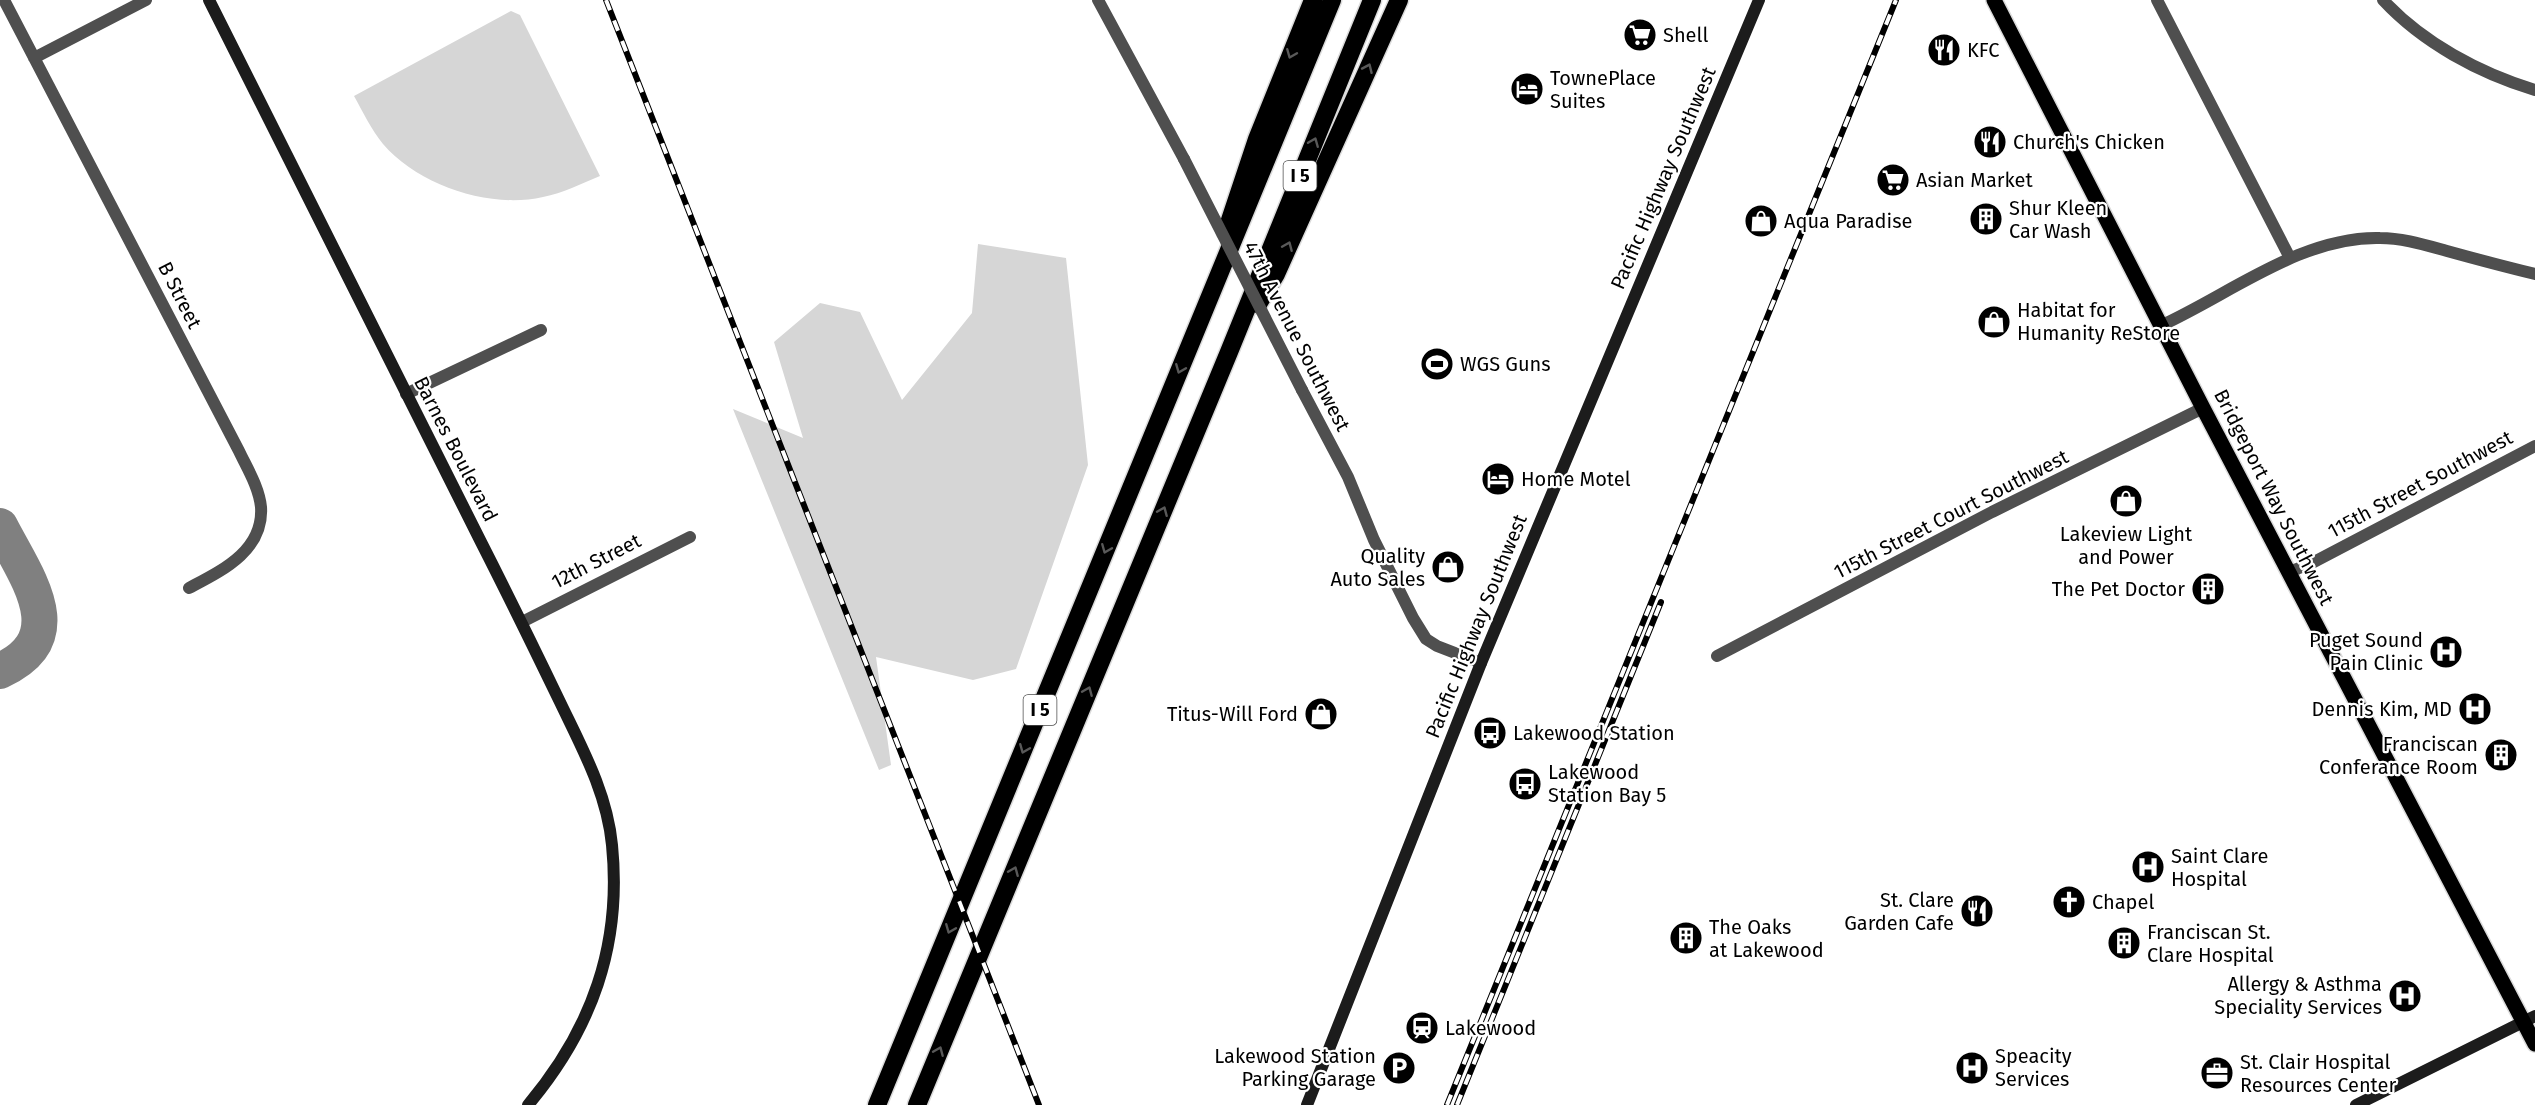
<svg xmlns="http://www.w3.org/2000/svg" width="2535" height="1105" font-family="'Fira Sans',sans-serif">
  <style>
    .green { fill: #d6d6d6 }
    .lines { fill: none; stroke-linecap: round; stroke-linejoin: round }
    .taxiway { stroke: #808080; stroke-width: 36 }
    .primary-casing { stroke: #dbdbdb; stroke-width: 18 }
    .highway-casing { stroke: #dbdbdb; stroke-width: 21 }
    .street { stroke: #4f4f4f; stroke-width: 12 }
    .secondary { stroke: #1c1c1c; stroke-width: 12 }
    .primary { stroke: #000; stroke-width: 15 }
    .highway { stroke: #000; stroke-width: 18 }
    .rail-casing { stroke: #000; stroke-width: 6 }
    .rail { stroke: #fff; stroke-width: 4; stroke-dasharray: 11; stroke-linecap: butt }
    .street-bridge { stroke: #4f4f4f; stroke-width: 12 }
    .oneway { stroke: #595959 }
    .labels { text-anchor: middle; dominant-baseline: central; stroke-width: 4.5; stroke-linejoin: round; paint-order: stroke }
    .shield { fill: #fff; stroke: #4c4c4c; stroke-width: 1.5 }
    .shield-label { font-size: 18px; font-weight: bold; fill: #000 }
    .poi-label { font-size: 20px; fill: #000; stroke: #fff; text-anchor: start }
    .street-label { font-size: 20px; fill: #000; stroke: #fff }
  </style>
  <rect width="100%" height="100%" fill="#fff"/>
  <path class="green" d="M511 11 520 15 600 176C581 184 563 193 543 197 490 209 419 186 383 144 371 129 363 112 354 96Z
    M978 244 1066 258 1088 465 1016 669 973 680 876 657 891 765 879 770 733 409 803 438 774 342 820 303 860 312 902 400 972 313Z"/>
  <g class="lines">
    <path class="taxiway" d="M0 526C26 577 74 637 0 671"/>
    <defs>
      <path id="primary" d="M1994 0 2203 408 2535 1044"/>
      <path id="highway" d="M1226 232 1257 139 1313 0
        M1258 304 1276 274 1399 0
        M877 1105 1332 0
        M917 1105 1229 352 1372 0"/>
    </defs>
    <use href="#primary" class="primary-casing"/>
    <use href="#highway" class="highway-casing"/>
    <path class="street" d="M4 0 239 451C247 468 259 487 261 507 264 551 221 571 189 588
      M1098 0 1184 159
      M2157 0 2290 258
      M2383 0C2423 43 2479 73 2535 90
      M34 58 146 0
      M2162 325C2230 294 2302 236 2380 238 2403 238 2425 245 2447 251 2476 259 2506 267 2535 274
      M1302 390 1348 477 1374 540 1413 618 1426 639 1437 646 1481 663
      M406 394 541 330
      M2289 572 2312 563 2535 446
      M522 622 690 537
      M1717 656 1992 512 2203 408"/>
    <path class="secondary" d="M209 0C300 180 390 362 481 542 508 595 534 648 560 702 582 748 607 793 612 845 622 945 592 1029 528 1105
      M1307 1105 1481 663 1759 0
      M2356 1105 2535 1016"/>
    <use href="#primary" class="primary"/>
    <use href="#highway" class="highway"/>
    <defs>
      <path id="rail" d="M606 0 1039 1105
        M1447 1105 1896 0
        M1457 1105 1661 602"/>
    </defs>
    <use href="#rail" class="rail-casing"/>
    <use href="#rail" class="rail"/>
    <path class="street-bridge" d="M1184 159 1302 390"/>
  </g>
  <defs><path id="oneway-chevron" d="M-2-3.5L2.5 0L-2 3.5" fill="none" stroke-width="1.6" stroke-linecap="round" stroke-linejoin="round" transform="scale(1.5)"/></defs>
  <g class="oneway">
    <use href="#oneway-chevron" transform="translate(1291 54) rotate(112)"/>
    <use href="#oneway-chevron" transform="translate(1368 68) rotate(-66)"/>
    <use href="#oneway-chevron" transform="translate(1314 142) rotate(-68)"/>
    <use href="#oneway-chevron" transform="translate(1288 246) rotate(-67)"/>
    <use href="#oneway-chevron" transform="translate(1180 369) rotate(112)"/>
    <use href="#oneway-chevron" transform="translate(1163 511) rotate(-67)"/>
    <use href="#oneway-chevron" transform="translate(1106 549) rotate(112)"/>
    <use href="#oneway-chevron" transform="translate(1088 691) rotate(-67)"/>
    <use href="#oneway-chevron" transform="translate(1024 749) rotate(112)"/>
    <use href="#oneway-chevron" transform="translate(1014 871) rotate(-67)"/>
    <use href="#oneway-chevron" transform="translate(950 929) rotate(112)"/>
    <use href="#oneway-chevron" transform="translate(939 1051) rotate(-67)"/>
  </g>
  <defs>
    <symbol id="supermarket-disc" viewBox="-11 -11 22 22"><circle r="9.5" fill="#000" stroke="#fff"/><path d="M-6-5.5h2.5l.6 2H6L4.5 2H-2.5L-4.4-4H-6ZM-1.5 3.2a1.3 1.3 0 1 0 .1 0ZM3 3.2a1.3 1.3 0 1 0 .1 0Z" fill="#fff"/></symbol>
    <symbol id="restaurant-disc" viewBox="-11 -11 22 22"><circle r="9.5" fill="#000" stroke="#fff"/><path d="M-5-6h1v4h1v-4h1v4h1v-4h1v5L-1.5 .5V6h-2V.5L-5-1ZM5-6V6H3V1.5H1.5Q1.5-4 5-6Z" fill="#fff"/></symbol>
    <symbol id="hotel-disc" viewBox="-11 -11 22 22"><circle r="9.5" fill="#000" stroke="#fff"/><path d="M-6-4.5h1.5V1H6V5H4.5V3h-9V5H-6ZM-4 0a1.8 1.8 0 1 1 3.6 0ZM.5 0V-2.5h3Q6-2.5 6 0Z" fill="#fff"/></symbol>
    <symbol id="building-disc" viewBox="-11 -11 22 22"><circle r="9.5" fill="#000" stroke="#fff"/><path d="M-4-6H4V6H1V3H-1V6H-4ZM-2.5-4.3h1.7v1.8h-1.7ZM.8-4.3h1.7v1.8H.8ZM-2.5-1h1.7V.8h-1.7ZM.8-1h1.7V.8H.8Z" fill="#fff"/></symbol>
    <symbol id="shop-disc" viewBox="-11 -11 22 22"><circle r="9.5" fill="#000" stroke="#fff"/><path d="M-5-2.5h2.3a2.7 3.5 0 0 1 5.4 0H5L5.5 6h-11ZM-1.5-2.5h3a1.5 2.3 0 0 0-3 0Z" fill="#fff"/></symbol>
    <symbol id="stadium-disc" viewBox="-11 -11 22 22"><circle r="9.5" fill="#000" stroke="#fff"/><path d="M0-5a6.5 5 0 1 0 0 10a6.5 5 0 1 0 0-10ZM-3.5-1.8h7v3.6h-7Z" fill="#fff"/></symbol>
    <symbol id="hospital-disc" viewBox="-11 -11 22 22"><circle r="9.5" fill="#000" stroke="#fff"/><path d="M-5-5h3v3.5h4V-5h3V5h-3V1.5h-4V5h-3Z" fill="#fff"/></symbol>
    <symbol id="bus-disc" viewBox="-11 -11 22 22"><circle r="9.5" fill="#000" stroke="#fff"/><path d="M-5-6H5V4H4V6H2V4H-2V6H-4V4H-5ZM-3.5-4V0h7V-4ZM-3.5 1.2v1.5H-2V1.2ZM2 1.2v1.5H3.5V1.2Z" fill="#fff"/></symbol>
    <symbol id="church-disc" viewBox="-11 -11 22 22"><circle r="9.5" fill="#000" stroke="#fff"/><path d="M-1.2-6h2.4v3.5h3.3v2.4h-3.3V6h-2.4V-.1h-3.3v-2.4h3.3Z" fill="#fff"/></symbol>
    <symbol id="station-disc" viewBox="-11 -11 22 22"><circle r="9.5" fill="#000" stroke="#fff"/><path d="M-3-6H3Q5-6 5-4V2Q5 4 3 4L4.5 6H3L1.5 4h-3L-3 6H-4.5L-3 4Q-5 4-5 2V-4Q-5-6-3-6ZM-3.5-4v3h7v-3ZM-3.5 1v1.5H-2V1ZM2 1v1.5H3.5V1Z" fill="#fff"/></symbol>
    <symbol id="parking-disc" viewBox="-11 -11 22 22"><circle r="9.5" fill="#000" stroke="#fff"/><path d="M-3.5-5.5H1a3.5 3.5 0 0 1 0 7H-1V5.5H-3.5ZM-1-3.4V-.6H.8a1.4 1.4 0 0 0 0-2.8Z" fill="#fff"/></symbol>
    <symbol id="office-disc" viewBox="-11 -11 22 22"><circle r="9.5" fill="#000" stroke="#fff"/><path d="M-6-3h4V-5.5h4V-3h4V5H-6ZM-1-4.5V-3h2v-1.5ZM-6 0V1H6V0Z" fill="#fff"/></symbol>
  </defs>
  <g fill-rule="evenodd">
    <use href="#supermarket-disc" x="1621" y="16" width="38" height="38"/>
    <use href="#restaurant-disc" x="1925" y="31" width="38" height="38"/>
    <use href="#hotel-disc" x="1508" y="70" width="38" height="38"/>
    <use href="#restaurant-disc" x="1971" y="123" width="38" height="38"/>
    <use href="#supermarket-disc" x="1874" y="161" width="38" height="38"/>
    <use href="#building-disc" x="1967" y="200" width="38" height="38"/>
    <use href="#shop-disc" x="1742" y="202" width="38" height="38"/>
    <use href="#shop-disc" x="1975" y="303" width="38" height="38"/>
    <use href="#stadium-disc" x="1418" y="345" width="38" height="38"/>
    <use href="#hotel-disc" x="1479" y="460" width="38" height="38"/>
    <use href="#shop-disc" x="2107" y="482" width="38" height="38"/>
    <use href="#shop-disc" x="1429" y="548" width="38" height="38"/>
    <use href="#building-disc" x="2189" y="570" width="38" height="38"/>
    <use href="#hospital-disc" x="2427" y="633" width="38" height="38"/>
    <use href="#hospital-disc" x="2456" y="690" width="38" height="38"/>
    <use href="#shop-disc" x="1302" y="695" width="38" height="38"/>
    <use href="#bus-disc" x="1471" y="714" width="38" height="38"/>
    <use href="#building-disc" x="2482" y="736" width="38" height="38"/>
    <use href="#bus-disc" x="1506" y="765" width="38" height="38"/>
    <use href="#hospital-disc" x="2129" y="848" width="38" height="38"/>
    <use href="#church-disc" x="2050" y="883" width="38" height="38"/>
    <use href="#restaurant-disc" x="1958" y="892" width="38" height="38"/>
    <use href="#building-disc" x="1667" y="919" width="38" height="38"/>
    <use href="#building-disc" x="2105" y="924" width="38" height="38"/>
    <use href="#hospital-disc" x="2386" y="977" width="38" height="38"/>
    <use href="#station-disc" x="1403" y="1009" width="38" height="38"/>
    <use href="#parking-disc" x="1380" y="1049" width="38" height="38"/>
    <use href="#hospital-disc" x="1953" y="1049" width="38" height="38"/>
    <use href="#office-disc" x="2198" y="1054" width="38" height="38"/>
  </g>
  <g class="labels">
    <g class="shield">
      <rect x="1283.5" y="161" width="33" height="30" rx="4.5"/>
      <rect x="1023.5" y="695" width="33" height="30" rx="4.5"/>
    </g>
    <g class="shield-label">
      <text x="1300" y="176">I 5</text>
      <text x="1040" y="710">I 5</text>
    </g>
    <g class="poi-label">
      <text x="1663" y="35">Shell</text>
      <text x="1967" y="50">KFC</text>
      <text x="1550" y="78">TownePlace<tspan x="1550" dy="23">Suites</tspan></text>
      <text x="2013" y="142">Church's Chicken</text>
      <text x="1916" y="180">Asian Market</text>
      <text x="2009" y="208">Shur Kleen<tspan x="2009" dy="23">Car Wash</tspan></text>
      <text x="1784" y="221">Aqua Paradise</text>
      <text x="2017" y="310">Habitat for<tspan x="2017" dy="23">Humanity ReStore</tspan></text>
      <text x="1460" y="364">WGS Guns</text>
      <text x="1521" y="479">Home Motel</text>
      <text x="2126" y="534" text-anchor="middle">Lakeview Light<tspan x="2126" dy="23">and Power</tspan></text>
      <text x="1425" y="556" text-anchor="end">Quality<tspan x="1425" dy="23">Auto Sales</tspan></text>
      <text x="2185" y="589" text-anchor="end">The Pet Doctor</text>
      <text x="2423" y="640" text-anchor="end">Puget Sound<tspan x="2423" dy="23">Pain Clinic</tspan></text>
      <text x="2452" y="709" text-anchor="end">Dennis Kim, MD</text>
      <text x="1298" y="714" text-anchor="end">Titus-Will Ford</text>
      <text x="1513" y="733">Lakewood Station</text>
      <text x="2478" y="744" text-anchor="end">Franciscan<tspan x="2478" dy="23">Conferance Room</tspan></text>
      <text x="1548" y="772">Lakewood<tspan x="1548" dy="23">Station Bay 5</tspan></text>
      <text x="2171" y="856">Saint Clare<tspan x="2171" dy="23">Hospital</tspan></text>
      <text x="1954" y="900" text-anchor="end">St. Clare<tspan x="1954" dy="23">Garden Cafe</tspan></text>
      <text x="2092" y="902">Chapel</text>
      <text x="1709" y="927">The Oaks<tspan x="1709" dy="23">at Lakewood</tspan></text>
      <text x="2147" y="932">Franciscan St.<tspan x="2147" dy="23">Clare Hospital</tspan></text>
      <text x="2382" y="984" text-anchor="end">Allergy &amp; Asthma<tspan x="2382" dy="23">Speciality Services</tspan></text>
      <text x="1445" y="1028">Lakewood</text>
      <text x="1376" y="1056" text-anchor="end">Lakewood Station<tspan x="1376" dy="23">Parking Garage</tspan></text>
      <text x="1995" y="1056">Speacity<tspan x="1995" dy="23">Services</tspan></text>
      <text x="2240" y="1062">St. Clair Hospital<tspan x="2240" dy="23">Resources Center</tspan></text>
    </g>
    <g class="street-label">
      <text transform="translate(1663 178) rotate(-67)">Pacific Highway Southwest</text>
      <text transform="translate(180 295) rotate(63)">B Street</text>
      <text transform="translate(1297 336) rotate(63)">47th Avenue Southwest</text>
      <text transform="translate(456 449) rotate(63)">Barnes Boulevard</text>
      <text transform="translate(2420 484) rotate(-28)">115th Street Southwest</text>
      <text transform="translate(2274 497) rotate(63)">Bridgeport Way Southwest</text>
      <text transform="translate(1951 514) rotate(-27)">115th Street Court Southwest</text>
      <text transform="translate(596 561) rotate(-27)">12th Street</text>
      <text transform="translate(1476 626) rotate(-68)">Pacific Highway Southwest</text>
    </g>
  </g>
</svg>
